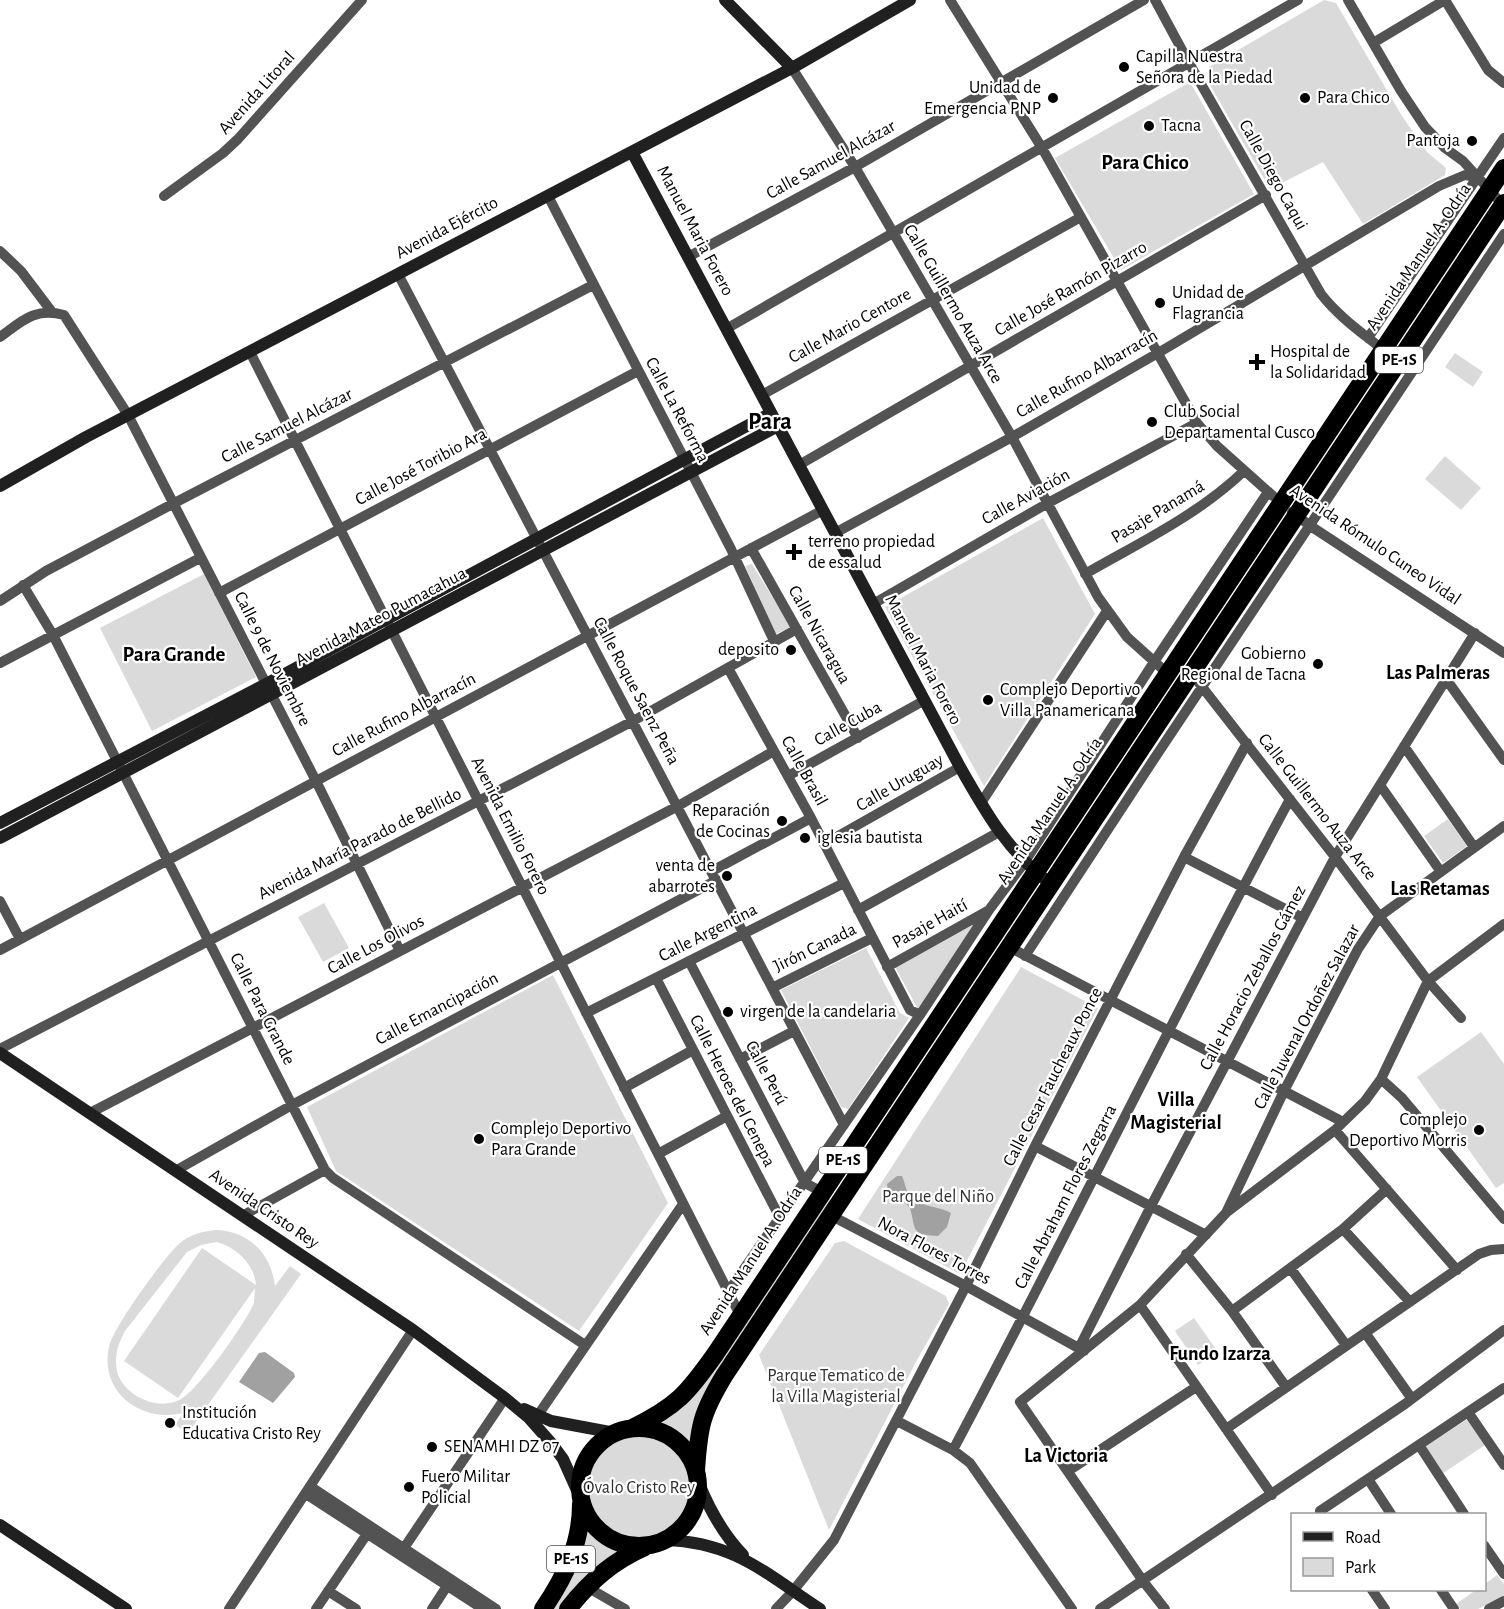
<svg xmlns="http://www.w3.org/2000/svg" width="1504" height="1609" font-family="'Alegreya Sans',sans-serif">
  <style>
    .green { fill: #dadada; fill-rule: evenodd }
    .water { fill: #a1a1a1 }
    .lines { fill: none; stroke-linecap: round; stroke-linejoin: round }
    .street { stroke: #535353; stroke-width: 10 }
    .secondary { stroke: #202020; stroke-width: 12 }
    .highway { stroke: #000; stroke-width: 18 }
    .poi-dot { fill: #000; stroke: #fff; stroke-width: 2 }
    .labels { text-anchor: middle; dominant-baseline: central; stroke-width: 4.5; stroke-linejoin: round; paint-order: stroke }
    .shield { fill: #fff; stroke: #4c4c4c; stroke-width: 1.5 }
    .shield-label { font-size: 16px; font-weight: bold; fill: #000 }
    .poi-label { font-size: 18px; fill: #000; stroke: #fff; text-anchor: start }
    .street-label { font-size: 18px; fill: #000; stroke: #fff }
    .park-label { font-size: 18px; fill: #313131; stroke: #fff }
    .neighbourhood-label { font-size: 20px; font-weight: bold; fill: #000; stroke: #fff }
    .quarter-label { font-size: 21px; font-weight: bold; fill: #000; stroke: #fff }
    .district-label { font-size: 24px; font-weight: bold; fill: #000; stroke: #fff }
  </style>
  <rect width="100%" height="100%" fill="#fff"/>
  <path class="green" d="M1324 0 1336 3 1402 116 1427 152 1446 168 1445 175 1363 224 1323 162 1270 189 1207 80 1209 67Z
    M1190 82 1254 194 1121 270 1055 158Z
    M1455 353 1483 372 1473 387 1445 367Z
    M1445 456 1481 488 1461 510 1425 479Z
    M1043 518 1095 614 984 786 885 607Z
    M752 564 791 627 776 634 745 566Z
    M204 574 256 677 152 731 100 628Z
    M1448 819 1467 846 1443 863 1424 836Z
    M324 903 349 948 323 962 298 917Z
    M979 917 918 1009 895 967Z
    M866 948 900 1013 909 1018 848 1109 841 1107 781 990Z
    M1021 967 1098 1008 960 1274 858 1219Z
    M553 975 668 1203 579 1331 336 1171 307 1107Z
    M1481 1032 1504 1064V1183L1496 1188 1417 1077Z
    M830 1199 831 1201 694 1422 690 1445 680 1434 655 1423 824 1200Z
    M217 1230C250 1232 271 1254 275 1286L290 1266 301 1274 188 1433 175 1425 183 1413C141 1423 99 1392 109 1347 112 1329 164 1257 179 1244 190 1234 203 1231 217 1230ZM217 1242C237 1248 254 1264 256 1285L202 1248 124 1361 178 1398 255 1288 254 1303C245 1324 199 1389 181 1399 159 1412 123 1396 117 1371 114 1356 118 1344 125 1331L187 1252 201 1245Z
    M844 1241 946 1296 949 1304 917 1360 829 1530 759 1355 835 1243Z
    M1194 1318 1218 1352 1198 1365 1175 1331Z
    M1468 1419 1485 1445 1442 1474 1424 1447Z
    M584 1488a55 55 0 1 1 110 0a55 55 0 1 1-110 0Z
    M584 1524C596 1538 609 1545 626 1550L565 1609H553Z
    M1497 1575 1504 1584V1596L1478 1609H1460L1456 1604 1476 1590H1484L1485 1584Z"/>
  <path class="water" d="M897 1176H902C905 1182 905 1190 910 1195 920 1208 937 1205 951 1213L947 1227 938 1236C910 1235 916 1229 910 1208L899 1197 888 1193 887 1184Z
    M265 1352 294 1373 295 1377 273 1403 239 1382 259 1353Z"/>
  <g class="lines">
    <path class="street" d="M950 0 1042 148 1197 423 1217 446 1273 496
      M1155 0 1189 63 1321 294C1338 316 1361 332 1382 349
      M1348 0 1401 91 1425 127 1445 148 1463 161 1504 206
      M1445 0 1488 70 1504 83
      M1373 43 1445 0
      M792 68 855 167 1012 437 1098 597 1127 637 1167 673
      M164 196 223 153 238 139 362 0
      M548 196 731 549 774 641
      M0 251 21 271 52 312
      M688 257 855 167 1144 0
      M398 274 844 1125
      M726 329 1298 0
      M0 337C22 321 35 307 64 315L128 415 316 781 400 951
      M1368 338 1504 138
      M250 352 740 1315
      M762 395 1081 217
      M799 465 1266 195
      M1292 512 1309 525 1504 653
      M835 533 1012 437 1158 353 1439 186 1465 175 1478 178
      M751 548 858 738
      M1085 574C1139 543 1198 515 1244 471
      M23 585 53 635 325 1170 333 1178 585 1345
      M219 593 638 371
      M0 601 46 571 161 510 593 285
      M873 604 1048 503 1197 423
      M0 663 200 558
      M728 668 811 818 910 1010 920 1015
      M1446 679 1504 760
      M1199 683 1335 857 1428 981 1461 1018
      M1404 746 1474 847
      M788 776 925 700
      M1380 785 1441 872
      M981 803 1107 611
      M824 844 960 767
      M1184 857 1303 918
      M712 871 811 818
      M0 901 20 939
      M858 910 999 832
      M1009 947 1343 1122
      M0 950 823 510
      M1025 956 1154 759 1504 234
      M689 961 805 1183 822 1192
      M887 967 989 910
      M656 978 780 1218
      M772 988 872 938
      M586 1013 844 883
      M0 1049 633 721 797 629
      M740 1059 794 1031
      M1381 1079 1402 1098 1504 1219
      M624 1088 693 1050
      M90 1113 678 806 774 751
      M1335 1130 1457 1270
      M1035 1146 1206 1235
      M658 1154 727 1116
      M175 1171 292 1105 717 880
      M1227 1212 1335 1130 1365 1101 1381 1079 1428 981 1504 924
      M830 1215 966 1286 1084 1351
      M242 1216 325 1170
      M1343 1229 1410 1302
      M1186 1254 1232 1311 1286 1387
      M1291 1269 1346 1345
      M728 1292 920 1015 989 910 1024 863 1154 662 1268 492
      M1140 1305 1226 1213 1284 1091 1358 949 1380 916 1504 826
      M1232 1311 1343 1229 1387 1189
      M1366 1334 1412 1399
      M1079 1348 1151 1206 1335 857 1475 633
      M1468 1412 1504 1465
      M538 1415 683 1204
      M897 1421 953 1450 970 1463 1072 1609
      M1226 1429 1479 1254 1491 1250 1504 1249
      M1419 1445 1464 1514
      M953 1450C1068 1234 1174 1014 1290 799
      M1068 1471 1196 1387
      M1368 1479 1391 1514
      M311 1487 496 1609
      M306 1494 483 1609
      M1322 1514 1320 1511 1504 1388
      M1484 1545 1504 1574
      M404 1548 505 1398
      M587 1587 625 1609
      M1372 1590 1385 1609
      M1441 1590 1454 1609
      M328 1591 356 1609
      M229 1609 413 1330
      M316 1609 367 1534
      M432 1609 447 1586
      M776 1609 793 1591 834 1540 966 1286 1035 1146 1184 857 1247 743
      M1100 1609 1405 1404 1504 1330
      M1165 1609 1143 1581 1020 1402 1140 1305 1272 1495
      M1489 1609 1504 1601"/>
    <path class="secondary" d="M725 0 792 68
      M632 152 960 767C986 813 1008 852 1051 884
      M0 486 86 437 792 68 910 0
      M0 823 266 684 771 413
      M0 838 778 426
      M0 1053 413 1330 505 1398 529 1418 552 1444 563 1459 580 1497
      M524 1409 551 1421 615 1433
      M698 1481C709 1509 722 1533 743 1555
      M0 1525 126 1609
      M665 1540C734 1542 765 1573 820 1609"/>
    <path class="highway" d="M580 1487a59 59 0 1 1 118 0a59 59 0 1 1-118 0Z
      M632 1428C676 1407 688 1393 716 1353L1504 168
      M696 1470C699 1427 701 1414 724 1376L1504 203
      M543 1609C565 1577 581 1544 581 1504
      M568 1609C590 1581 613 1561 645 1547"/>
  </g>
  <g class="poi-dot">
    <circle cx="1124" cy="67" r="6"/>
    <circle cx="1053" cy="98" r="6"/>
    <circle cx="1305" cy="98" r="6"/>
    <circle cx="1149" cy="126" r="6"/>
    <circle cx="1472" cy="141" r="6"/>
    <circle cx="1160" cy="303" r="6"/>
    <path d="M1254 353h6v6h6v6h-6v6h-6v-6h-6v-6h6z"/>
    <circle cx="1152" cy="422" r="6"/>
    <path d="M791 543h6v6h6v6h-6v6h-6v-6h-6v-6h6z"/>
    <circle cx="791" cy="650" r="6"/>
    <circle cx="1318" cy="664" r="6"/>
    <circle cx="988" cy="700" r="6"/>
    <circle cx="782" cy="821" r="6"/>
    <circle cx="805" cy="838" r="6"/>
    <circle cx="727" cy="876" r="6"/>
    <circle cx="728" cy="1012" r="6"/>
    <circle cx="1479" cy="1130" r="6"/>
    <circle cx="479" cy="1139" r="6"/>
    <circle cx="170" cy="1423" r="6"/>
    <circle cx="432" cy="1447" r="6"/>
    <circle cx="409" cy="1487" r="6"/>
  </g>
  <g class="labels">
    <g class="shield">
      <rect x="1375" y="347" width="48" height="26" rx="4.5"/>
      <rect x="819" y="1147" width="48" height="26" rx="4.5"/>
      <rect x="547" y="1546" width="48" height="26" rx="4.5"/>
    </g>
    <g class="shield-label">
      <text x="1399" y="360">PE-1S</text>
      <text x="843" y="1160">PE-1S</text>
      <text x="571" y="1559">PE-1S</text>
    </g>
    <g class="poi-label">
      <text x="1136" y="57">Capilla Nuestra<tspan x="1136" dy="21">Señora de la Piedad</tspan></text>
      <text x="1041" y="88" text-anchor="end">Unidad de<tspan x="1041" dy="21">Emergencia PNP</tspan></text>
      <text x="1317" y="98">Para Chico</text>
      <text x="1161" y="126">Tacna</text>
      <text x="1460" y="141" text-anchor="end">Pantoja</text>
      <text x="1172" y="293">Unidad de<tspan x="1172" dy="21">Flagrancia</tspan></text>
      <text x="1270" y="352">Hospital de<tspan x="1270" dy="21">la Solidaridad</tspan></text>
      <text x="1164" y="412">Club Social<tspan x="1164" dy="21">Departamental Cusco</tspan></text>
      <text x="808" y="542">terreno propiedad<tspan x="808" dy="21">de essalud</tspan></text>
      <text x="779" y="650" text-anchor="end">deposito</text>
      <text x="1306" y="654" text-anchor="end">Gobierno<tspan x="1306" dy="21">Regional de Tacna</tspan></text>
      <text x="1000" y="690">Complejo Deportivo<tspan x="1000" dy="21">Villa Panamericana</tspan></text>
      <text x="770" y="811" text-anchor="end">Reparación<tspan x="770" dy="21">de Cocinas</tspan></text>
      <text x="817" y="838">iglesia bautista</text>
      <text x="715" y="866" text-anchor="end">venta de<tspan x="715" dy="21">abarrotes</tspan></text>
      <text x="740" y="1012">virgen de la candelaria</text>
      <text x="1467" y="1120" text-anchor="end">Complejo<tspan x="1467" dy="21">Deportivo Morris</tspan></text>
      <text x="491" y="1129">Complejo Deportivo<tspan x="491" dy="21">Para Grande</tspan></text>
      <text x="182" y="1413">Institución<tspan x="182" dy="21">Educativa Cristo Rey</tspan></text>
      <text x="444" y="1447">SENAMHI DZ 07</text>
      <text x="421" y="1477">Fuero Militar<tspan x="421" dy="21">Policial</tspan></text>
    </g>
    <g class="street-label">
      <text transform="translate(257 93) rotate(-48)">Avenida Litoral</text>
      <text transform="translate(831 160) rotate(-29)">Calle Samuel Alcázar</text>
      <text transform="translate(1273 175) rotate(61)">Calle Diego Caqui</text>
      <text transform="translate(447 228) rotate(-28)">Avenida Ejército</text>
      <text transform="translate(695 231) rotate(62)">Manuel Maria Forero</text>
      <text transform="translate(1419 257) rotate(-56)">Avenida Manuel A. Odría</text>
      <text transform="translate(1071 289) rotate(-30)">Calle José Ramón Pizarro</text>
      <text transform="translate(953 304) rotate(60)">Calle Guillermo Auza Arce</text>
      <text transform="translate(850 326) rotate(-29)">Calle Mario Centore</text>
      <text transform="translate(1087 374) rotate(-30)">Calle Rufino Albarracín</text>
      <text transform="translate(677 410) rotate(62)">Calle La Reforma</text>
      <text transform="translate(287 426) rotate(-27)">Calle Samuel Alcázar</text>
      <text transform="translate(421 467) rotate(-28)">Calle José Toribio Ara</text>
      <text transform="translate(1026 497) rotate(-29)">Calle Aviación</text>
      <text transform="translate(1158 512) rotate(-31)">Pasaje Panamá</text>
      <text transform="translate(1375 545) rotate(34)">Avenida Rómulo Cuneo Vidal</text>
      <text transform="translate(381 617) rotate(-28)">Avenida Mateo Pumacahua</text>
      <text transform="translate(819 635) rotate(61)">Calle Nicaragua</text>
      <text transform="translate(272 659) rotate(63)">Calle 9 de Noviembre</text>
      <text transform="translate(923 660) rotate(62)">Manuel Maria Forero</text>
      <text transform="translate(636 691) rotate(62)">Calle Roque Saenz Peña</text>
      <text transform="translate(404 715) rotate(-28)">Calle Rufino Albarracín</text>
      <text transform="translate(848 724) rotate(-29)">Calle Cuba</text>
      <text transform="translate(804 771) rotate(61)">Calle Brasil</text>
      <text transform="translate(900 783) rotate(-30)">Calle Uruguay</text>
      <text transform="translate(1317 807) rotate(52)">Calle Guillermo Auza Arce</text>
      <text transform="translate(1050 811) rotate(-56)">Avenida Manuel A. Odría</text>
      <text transform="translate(510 826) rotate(63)">Avenida Emilio Forero</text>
      <text transform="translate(360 844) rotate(-27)">Avenida María Parado de Bellido</text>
      <text transform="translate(930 924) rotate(-29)">Pasaje Haití</text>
      <text transform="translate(708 933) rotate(-27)">Calle Argentina</text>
      <text transform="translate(376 945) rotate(-28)">Calle Los Olivos</text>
      <text transform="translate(815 948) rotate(-26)">Jirón Canada</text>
      <text transform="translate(1253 978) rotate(-62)">Calle Horacio Zeballos Gámez</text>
      <text transform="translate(262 1009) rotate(63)">Calle Para Grande</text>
      <text transform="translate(437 1009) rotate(-28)">Calle Emancipación</text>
      <text transform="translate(1307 1017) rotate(-62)">Calle Juvenal Ordoñez Salazar</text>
      <text transform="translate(766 1073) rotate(62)">Calle Perú</text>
      <text transform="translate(1053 1077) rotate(-63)">Calle Cesar Faucheaux Ponce</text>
      <text transform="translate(732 1091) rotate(63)">Calle Heroes del Cenepa</text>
      <text transform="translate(1066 1197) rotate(-63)">Calle Abraham Flores Zegarra</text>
      <text transform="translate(264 1209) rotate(34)">Avenida Cristo Rey</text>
      <text transform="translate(934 1251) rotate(28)">Nora Flores Torres</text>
      <text transform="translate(751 1261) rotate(-57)">Avenida Manuel A. Odría</text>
    </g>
    <g class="park-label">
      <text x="938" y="1197">Parque del Niño</text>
      <text x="836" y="1376">Parque Tematico de<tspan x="836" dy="21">la Villa Magisterial</tspan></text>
      <text x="639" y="1488">Óvalo Cristo Rey</text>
    </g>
    <g class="neighbourhood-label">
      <text x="1438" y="673">Las Palmeras</text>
      <text x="1440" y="889">Las Retamas</text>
      <text x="1176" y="1100">Villa<tspan x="1176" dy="23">Magisterial</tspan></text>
      <text x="1220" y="1354">Fundo Izarza</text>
      <text x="1066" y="1456">La Victoria</text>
    </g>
    <g class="quarter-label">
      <text x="1145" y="162">Para Chico</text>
      <text x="174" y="654">Para Grande</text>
    </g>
    <g class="district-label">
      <text x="770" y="422">Para</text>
    </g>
  </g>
  <rect x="1291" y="1513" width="195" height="78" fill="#ffffff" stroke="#999999" stroke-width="1.5"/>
  <rect x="1303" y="1532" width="30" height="9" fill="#202020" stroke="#999999" stroke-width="1.5"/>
  <text x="1345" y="1543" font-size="18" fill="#000000">Road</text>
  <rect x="1303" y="1558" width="30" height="18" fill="#dadada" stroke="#999999" stroke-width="1.5"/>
  <text x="1345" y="1573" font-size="18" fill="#000000">Park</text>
</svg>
